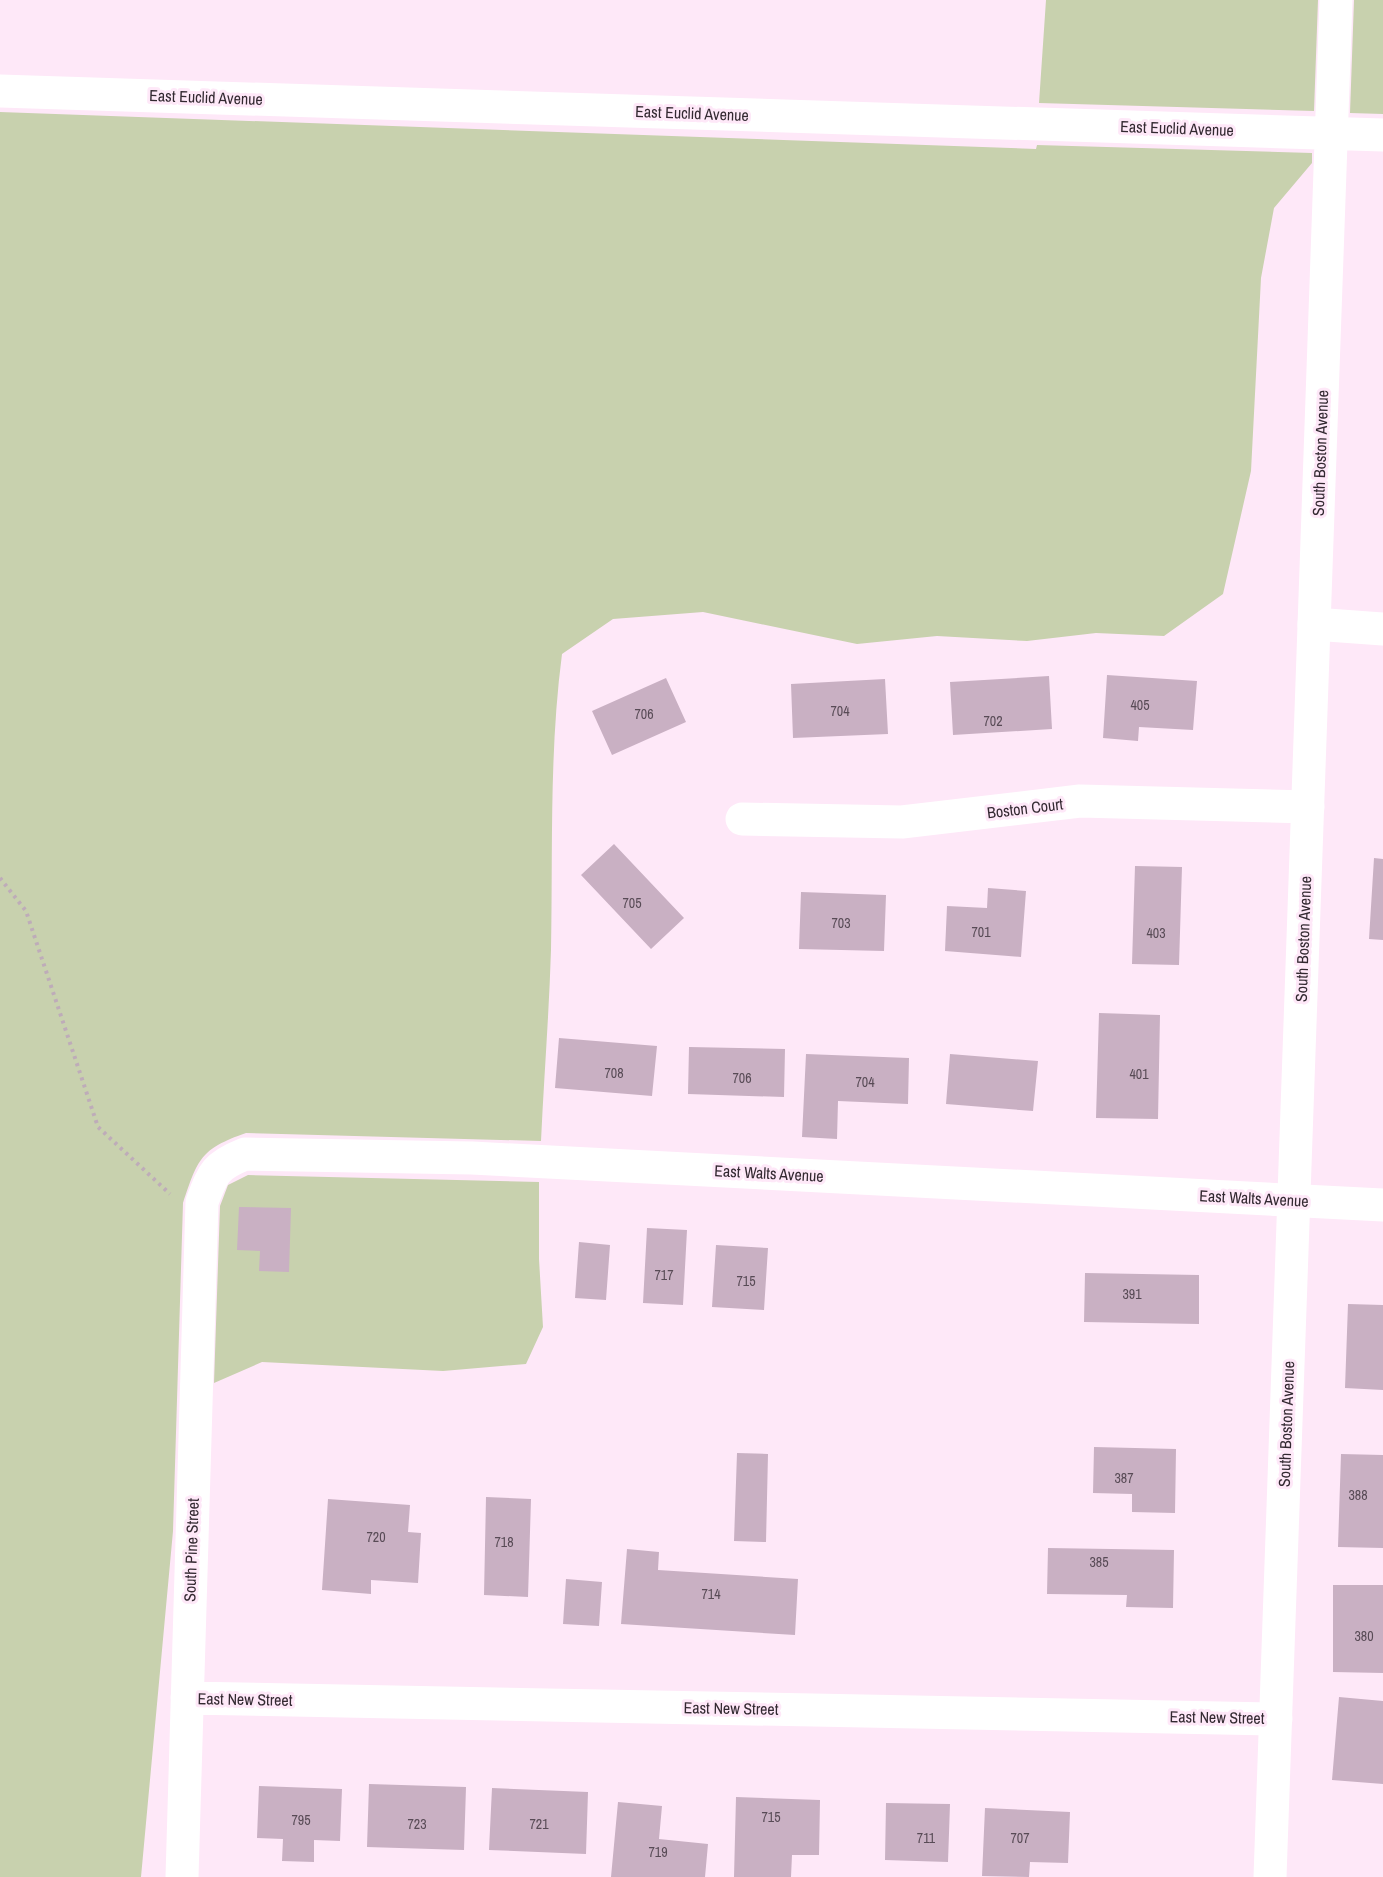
<svg xmlns="http://www.w3.org/2000/svg" width="1383" height="1877" font-family="'Archivo Narrow',sans-serif">
  <style>
    .green { fill: #c8d1ae }
    .building { fill: #c9b0c3 }
    .lines { fill: none; stroke-linecap: round; stroke-linejoin: round }
    .path { stroke: #beacb9; stroke-width: 4; stroke-dasharray: 3 4.5; stroke-linecap: butt }
    .minor { stroke: #fff; stroke-width: 33 }
    .tertiary { stroke: #fff; stroke-width: 33 }
    .labels { text-anchor: middle; dominant-baseline: central; stroke-width: 6; stroke-linejoin: round; paint-order: stroke }
    .number-label { font-size: 14px; fill: #584b56 }
    .street-label { font-size: 16px; fill: #332931; stroke: #fee8f8 }
  </style>
  <rect width="100%" height="100%" fill="#fee8f8"/>
  <path class="green" d="M1046 0H1318L1314 111 1039 103Z
    M1354 0H1383V114L1350 113Z
    M0 112 1036 149 1037 145 1312 153V163L1274 208 1261 278 1251 471 1223 594 1164 636 1096 633 1027 641 937 636 857 644 703 612 613 619 562 654C549 753 553 851 551 950 549 1014 544 1077 541 1141L246 1133C200 1149 198 1159 183 1203L173 1531 141 1877H0Z
    M248 1175 539 1182V1259L543 1327 526 1364 443 1371 262 1362 214 1383 220 1206 228 1185Z"/>
  <path class="building" d="M1107 675 1197 681 1193 730 1139 727 1138 741 1103 738Z
    M1049 676 1052 729 953 735 950 682Z
    M666 678 686 722 612 755 592 711Z
    M885 679 888 734 793 738 791 684Z
    M614 844 684 918 651 949 581 875Z
    M1374 858 1383 859V940L1369 939Z
    M1135 866 1182 867 1179 965 1132 964Z
    M988 888 1026 891 1021 957 945 951 947 906 987 908Z
    M801 892 886 895 884 951 799 949Z
    M1099 1013 1160 1015 1158 1119 1096 1118Z
    M559 1038 657 1046 652 1096 555 1088Z
    M689 1047 785 1049 784 1097 688 1094Z
    M806 1054 909 1058 908 1104 838 1101 837 1139 802 1137Z
    M950 1054 1038 1061 1033 1111 946 1104Z
    M239 1207 291 1208 289 1272 259 1271 260 1251 237 1250Z
    M647 1228 687 1230 683 1305 643 1303Z
    M579 1242 610 1245 606 1300 575 1298Z
    M716 1245 768 1248 764 1310 712 1307Z
    M1085 1273 1199 1275V1324L1084 1322Z
    M1348 1304 1383 1305V1390L1345 1388Z
    M1094 1447 1176 1449 1175 1513 1132 1512V1494L1093 1493Z
    M737 1453 768 1454 766 1542 734 1541Z
    M1341 1454 1383 1455V1548L1338 1547Z
    M486 1497 531 1499 528 1597 484 1595Z
    M328 1499 410 1505 408 1532 421 1533 418 1583 371 1580V1594L322 1590Z
    M1048 1548 1174 1550 1173 1608 1126 1607 1127 1595 1047 1594Z
    M627 1549 659 1552 658 1570 798 1579 795 1635 621 1624Z
    M566 1579 602 1582 599 1626 563 1624Z
    M1333 1585H1383V1673L1333 1672Z
    M1339 1697 1383 1701V1784L1332 1780Z
    M369 1784 466 1787 464 1850 367 1847Z
    M259 1786 342 1789 340 1841 314 1840V1862L282 1861 283 1839 257 1838Z
    M492 1788 588 1792 586 1854 489 1850Z
    M736 1797 820 1800 819 1855H792L791 1877H734Z
    M618 1802 662 1806 659 1839 708 1844 705 1877H611Z
    M886 1803 950 1804 948 1862 885 1860Z
    M985 1808 1070 1812 1068 1863 1030 1862 1029 1877 982 1876Z"/>
  <g class="lines">
    <path class="path" d="M0 878 26 911 98 1127 170 1194"/>
    <path class="minor" d="M1314 624 1383 629
      M742 819 902 822 1080 801 1308 807
      M187 1698 1276 1719
      M182 1877 202 1202C213 1173 215 1166 245 1154L472 1158 1383 1205"/>
    <path class="tertiary" d="M0 91 1383 135
      M1270 1877 1336 0"/>
  </g>
  <g class="labels">
    <g class="number-label">
      <text x="1140" y="705">405</text>
      <text x="840" y="711">704</text>
      <text x="644" y="714">706</text>
      <text x="993" y="721">702</text>
      <text x="632" y="903">705</text>
      <text x="841" y="923">703</text>
      <text x="981" y="932">701</text>
      <text x="1156" y="933">403</text>
      <text x="614" y="1073">708</text>
      <text x="1139" y="1074">401</text>
      <text x="742" y="1078">706</text>
      <text x="865" y="1082">704</text>
      <text x="664" y="1275">717</text>
      <text x="746" y="1281">715</text>
      <text x="1132" y="1294">391</text>
      <text x="1124" y="1478">387</text>
      <text x="1358" y="1495">388</text>
      <text x="376" y="1537">720</text>
      <text x="504" y="1542">718</text>
      <text x="1099" y="1562">385</text>
      <text x="711" y="1594">714</text>
      <text x="1364" y="1636">380</text>
      <text x="771" y="1817">715</text>
      <text x="301" y="1820">795</text>
      <text x="417" y="1824">723</text>
      <text x="539" y="1824">721</text>
      <text x="926" y="1838">711</text>
      <text x="1020" y="1838">707</text>
      <text x="658" y="1852">719</text>
    </g>
    <g class="street-label">
      <text transform="translate(206 97) rotate(2)">East Euclid Avenue</text>
      <text transform="translate(692 113) rotate(2)">East Euclid Avenue</text>
      <text transform="translate(1177 128) rotate(2)">East Euclid Avenue</text>
      <text transform="translate(1320 453) rotate(-88)">South Boston Avenue</text>
      <text transform="translate(1025 808) rotate(-7)">Boston Court</text>
      <text transform="translate(1303 939) rotate(-88)">South Boston Avenue</text>
      <text transform="translate(769 1173) rotate(3)">East Walts Avenue</text>
      <text transform="translate(1254 1198) rotate(3)">East Walts Avenue</text>
      <text transform="translate(1286 1424) rotate(-88)">South Boston Avenue</text>
      <text transform="translate(191 1550) rotate(-88)">South Pine Street</text>
      <text transform="translate(245 1699) rotate(1)">East New Street</text>
      <text transform="translate(731 1708) rotate(1)">East New Street</text>
      <text transform="translate(1217 1717) rotate(1)">East New Street</text>
    </g>
  </g>
</svg>
